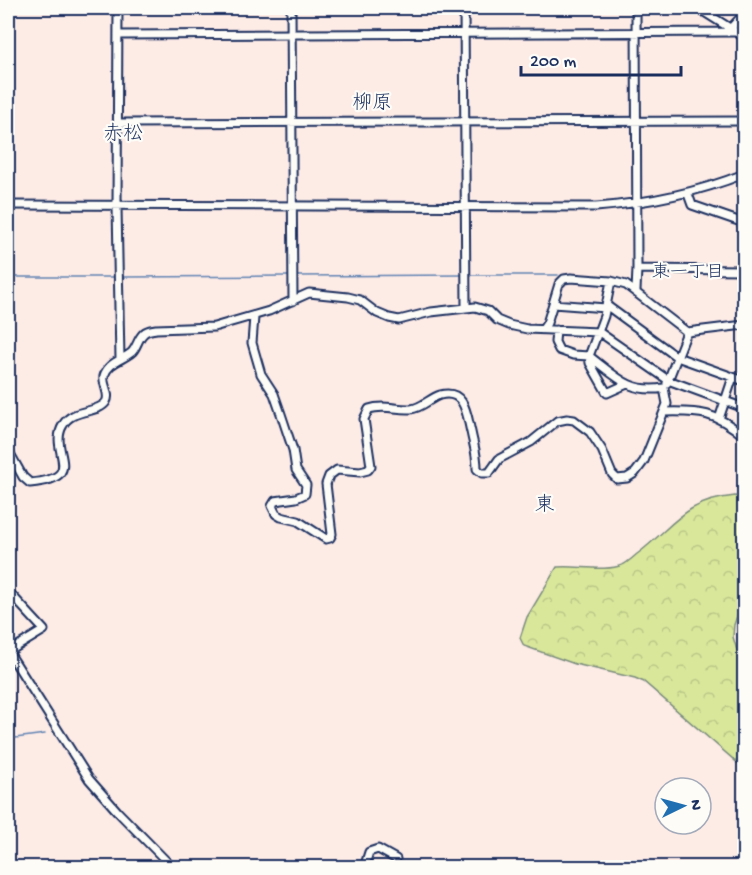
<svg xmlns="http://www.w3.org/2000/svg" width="752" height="875" font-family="'Gochi Hand','Klee One',sans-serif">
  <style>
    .forest { fill: url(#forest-crowns); stroke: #7a8b7c; stroke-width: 1.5 }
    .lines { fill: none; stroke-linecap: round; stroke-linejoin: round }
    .stream { stroke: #6284b2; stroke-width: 1.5 }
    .minor-casing { stroke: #1b2f5e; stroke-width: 11 }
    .minor { stroke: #fdfcf7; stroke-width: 7 }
    .labels { text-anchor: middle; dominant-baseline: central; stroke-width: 4.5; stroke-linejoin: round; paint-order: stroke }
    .neighbourhood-label { font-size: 18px; fill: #1b2f5e; stroke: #fdfcf7 }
    .quarter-label { font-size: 20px; fill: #1b2f5e; stroke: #fdfcf7 }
  </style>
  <defs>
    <pattern id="forest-crowns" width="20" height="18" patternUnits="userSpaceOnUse" patternTransform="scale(1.5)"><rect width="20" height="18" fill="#d8e79a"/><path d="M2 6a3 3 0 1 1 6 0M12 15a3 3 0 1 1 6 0" fill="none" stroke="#b9c687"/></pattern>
  </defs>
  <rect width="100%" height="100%" fill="#fdebe6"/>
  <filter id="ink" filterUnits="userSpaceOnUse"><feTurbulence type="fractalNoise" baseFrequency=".0167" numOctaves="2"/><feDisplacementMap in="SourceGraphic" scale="12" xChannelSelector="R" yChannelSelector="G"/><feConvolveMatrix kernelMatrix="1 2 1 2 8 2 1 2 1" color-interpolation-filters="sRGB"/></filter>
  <g filter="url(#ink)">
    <path class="forest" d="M735 496 744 498V596L734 625 733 637 737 650 744 656V767L740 765 644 682 635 678 575 664 524 646 520 638 527 617 557 567C576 565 606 572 622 565 628 563 635 555 641 551 676 523 685 501 735 496Z"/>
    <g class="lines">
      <path class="stream" d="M469 275H558
        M295 276 464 275
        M8 277H116
        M121 277 290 276
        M8 739 45 734"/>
      <defs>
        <path id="minor" d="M118 8 117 207 120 359
          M291 8 293 301
          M464 8 466 308
          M698 8 744 37
          M730 29 744 14
          M118 35 734 32
          M118 123 744 121
          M688 194 692 205 744 223
          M8 205 596 207C648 203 696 193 744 174
          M637 269 744 270
          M636 291 637 269 636 8
          M553 304 606 308
          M606 305 677 357 744 381
          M254 317 252 343 261 374 274 394 281 414 293 450 296 470 306 485 305 494 296 498 275 501 272 506 276 514 281 517 298 521 326 539 330 538 332 534 326 484 329 476 337 470 360 472 368 470 371 466 364 419 369 409C384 404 396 410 411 409 422 408 430 398 440 395 466 388 467 417 471 432 474 447 477 453 477 469L482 473H489L499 459 531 442 557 421 567 419 574 420 590 432 602 450 612 474 617 479 627 478 635 473 644 461 667 404 664 388C629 394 616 376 589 356L604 316 611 281
          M543 329 547 323 559 284 564 279 571 278 611 281 626 285 687 332 744 325
          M556 330 555 342 559 350 573 355 589 356 590 363 607 393 627 384
          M667 383 687 332
          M664 412C700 411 716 412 744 436
          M719 419 733 377
          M8 450 23 477 30 483C89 478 47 451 63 425 72 408 98 414 106 402 111 394 102 385 104 376 108 362 123 360 132 352 137 347 138 338 144 333 147 330 151 330 156 329L214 327 269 311 309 293 348 297 360 300 377 313 389 318 399 320 431 312 475 307 488 311 497 320 509 325 527 329 599 332 668 380 744 408
          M8 591 44 630 8 652
          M8 651 89 779 118 812 173 868
          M364 868 369 852 378 849 396 859"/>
      </defs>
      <use href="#minor" class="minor-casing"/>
      <use href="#minor" class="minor"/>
    </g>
  </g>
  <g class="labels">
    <g class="neighbourhood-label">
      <text x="688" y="273">東一丁目</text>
    </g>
    <g class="quarter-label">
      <text x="372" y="104">柳原</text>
      <text x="123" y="135">赤松</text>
      <text x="545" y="506">東</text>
    </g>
  </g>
  <rect width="752" height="875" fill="none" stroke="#fdfcf7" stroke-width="30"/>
  <rect x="15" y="15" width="722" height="845" fill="none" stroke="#1b2f5e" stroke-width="2" filter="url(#ink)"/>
  <g transform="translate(683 806) rotate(85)"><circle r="28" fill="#fdfcf7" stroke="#a3aaba" stroke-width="1.5"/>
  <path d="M0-4.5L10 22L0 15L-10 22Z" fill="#1f6fb2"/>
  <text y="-9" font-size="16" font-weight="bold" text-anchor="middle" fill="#1b2f5e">N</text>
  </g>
  <path d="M521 66v9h160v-9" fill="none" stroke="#1b2f5e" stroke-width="3"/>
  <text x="530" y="66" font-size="18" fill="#1b2f5e" stroke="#fdfcf7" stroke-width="4.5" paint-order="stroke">200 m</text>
</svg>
